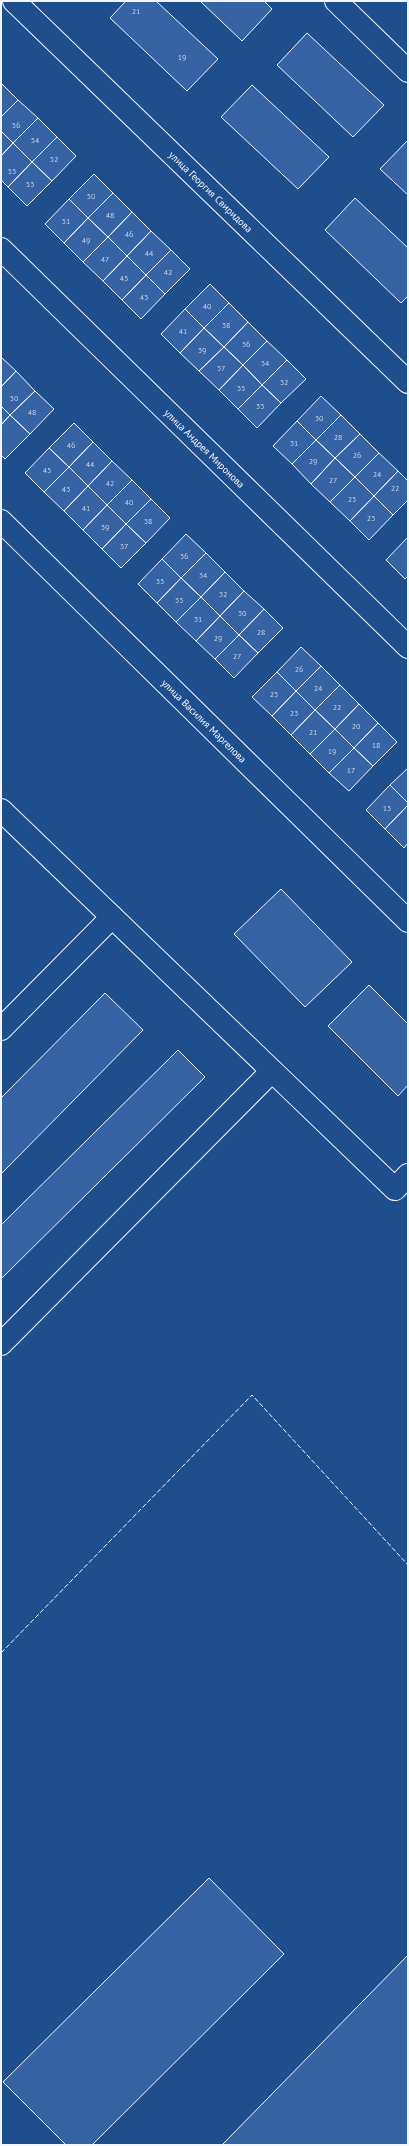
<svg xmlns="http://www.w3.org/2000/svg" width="409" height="2146" font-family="'PT Sans',sans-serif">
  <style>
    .building { fill: #3563a3; stroke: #f2f6ff }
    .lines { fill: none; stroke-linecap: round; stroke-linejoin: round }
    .minor-casing { stroke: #f2f6ff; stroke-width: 24 }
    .minor { stroke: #1f4e8c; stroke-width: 22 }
    .fence { stroke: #f2f6ff; stroke-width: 1; stroke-dasharray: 5 2; stroke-linecap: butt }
    .labels { text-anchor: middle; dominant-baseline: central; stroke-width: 3; stroke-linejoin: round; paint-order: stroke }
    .number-label { font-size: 8px; fill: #c3d1e8 }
    .street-label { font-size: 10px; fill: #f2f6ff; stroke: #1f4e8c }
  </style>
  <rect width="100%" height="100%" fill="#1f4e8c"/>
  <path class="building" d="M126 1H156L218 59 187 91 110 18Z
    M200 1H264L272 9 242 41Z
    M307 33 384 105 353 137 277 65Z
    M1 83 18 100 1 117Z
    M252 85 329 157 298 189 221 117Z
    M18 100 38 118 13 143 1 131V117Z
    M38 118 57 137 32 162 13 143Z
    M1 131 13 143 1 156Z
    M57 137 76 156 52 181 32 162Z
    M408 140V195L380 169Z
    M13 143 32 162 8 187 1 180V156Z
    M32 162 52 181 27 206 8 187Z
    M94 174 113 193 88 218 69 199Z
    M113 193 132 212 108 237 88 218Z
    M355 198 408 248V296L401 303 325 230Z
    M69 199 88 218 64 243 45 224Z
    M132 212 151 231 127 256 108 237Z
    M88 218 108 237 83 262 64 243Z
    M151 231 171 250 146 275 127 256Z
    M108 237 127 256 103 281 83 262Z
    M171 250 190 269 165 294 146 275Z
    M127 256 146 275 122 300 103 281Z
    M146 275 165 294 141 319 122 300Z
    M210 284 229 303 204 328 185 309Z
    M229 303 248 322 224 347 204 328Z
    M185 309 204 328 180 353 161 334Z
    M248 322 267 341 243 365 224 347Z
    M204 328 224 347 199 371 180 353Z
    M267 341 287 360 262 385 243 365Z
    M224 347 243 365 219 390 199 371Z
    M1 357 16 371 1 387Z
    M287 360 306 379 281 403 262 385Z
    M243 365 262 385 238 409 219 390Z
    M16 371 35 391 10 415 1 406V387Z
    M262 385 281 403 257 428 238 409Z
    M35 391 54 409 30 434 10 415Z
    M321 396 341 415 316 440 297 421Z
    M1 406 10 415 1 425Z
    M10 415 30 434 5 459 1 455V425Z
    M341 415 360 434 335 458 316 440Z
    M297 421 316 440 292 464 273 446Z
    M74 423 93 442 69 467 49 448Z
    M360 434 379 453 355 477 335 458Z
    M316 440 335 458 311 484 292 464Z
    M93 442 112 461 88 486 69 467Z
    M49 448 69 467 44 492 25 473Z
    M379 453 398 471 374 496 355 477Z
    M335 458 355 477 330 502 311 484Z
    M112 461 132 480 107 505 88 486Z
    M69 467 88 486 64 511 44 492Z
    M398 471 408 481V500L393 515 374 496Z
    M355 477 374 496 350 521 330 502Z
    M132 480 151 499 126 524 107 505Z
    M88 486 107 505 83 530 64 511Z
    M374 496 393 515 369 540 350 521Z
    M151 499 170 518 146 543 126 524Z
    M107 505 126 524 102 549 83 530Z
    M126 524 146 543 121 568 102 549Z
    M186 534 206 553 181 578 162 559Z
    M408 537V576L405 579 386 560Z
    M206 553 225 572 201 597 181 578Z
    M162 559 181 578 157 603 138 584Z
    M225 572 244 591 220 616 201 597Z
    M181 578 201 597 176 622 157 603Z
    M244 591 264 609 239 635 220 616Z
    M201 597 220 616 196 641 176 622Z
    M264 609 283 628 258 653 239 635Z
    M220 616 239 635 215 659 196 641Z
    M239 635 258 653 234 678 215 659Z
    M301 647 321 666 296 691 277 672Z
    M321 666 340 685 315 710 296 691Z
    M277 672 296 691 272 716 252 697Z
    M340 685 359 704 335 729 315 710Z
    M296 691 315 710 291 735 272 716Z
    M359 704 378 723 354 748 335 729Z
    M315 710 335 729 310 754 291 735Z
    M378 723 397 742 373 766 354 748Z
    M335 729 354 748 329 773 310 754Z
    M354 748 373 766 349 791 329 773Z
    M408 768V803L390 785Z
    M390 785 408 803V805L385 829 366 810Z
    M408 805V843L404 848 385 829Z
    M281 889 352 962 305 1007 234 934Z
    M369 985 408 1024V1085L398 1096 328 1026Z
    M105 993 143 1030 1 1174V1098Z
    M178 1050 205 1077 1 1279V1225Z
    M209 1878 284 1954 92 2145H66L3 2082Z
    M408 1955V2145H222Z"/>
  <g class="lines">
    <defs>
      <g id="minor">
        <path id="s1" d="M14 1 408 382"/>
        <path d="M336 1 408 71"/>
        <path id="s2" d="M1 249 408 647"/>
        <path id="s3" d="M1 521 408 921"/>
        <path d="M1 810 395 1189 408 1175"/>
        <path d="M1 1029 112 917"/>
        <path d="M1 1344 272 1071"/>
      </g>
    </defs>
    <use href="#minor" class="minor-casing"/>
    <use href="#minor" class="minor"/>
    <path class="fence" d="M1 1653 252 1395 408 1565"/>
  </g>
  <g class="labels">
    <g class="number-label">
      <text x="136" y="11">21</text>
      <text x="182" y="57">19</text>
      <text x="16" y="125">56</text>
      <text x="35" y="140">54</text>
      <text x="54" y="159">52</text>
      <text x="12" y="171">55</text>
      <text x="30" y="184">53</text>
      <text x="91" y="196">50</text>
      <text x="110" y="215">48</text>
      <text x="66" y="221">51</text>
      <text x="129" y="234">46</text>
      <text x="86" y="240">49</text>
      <text x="149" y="253">44</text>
      <text x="105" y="259">47</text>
      <text x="168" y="272">42</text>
      <text x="124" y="278">45</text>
      <text x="144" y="297">43</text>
      <text x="207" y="306">40</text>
      <text x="226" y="325">38</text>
      <text x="183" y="331">41</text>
      <text x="246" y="344">36</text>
      <text x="202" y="350">39</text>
      <text x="265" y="363">34</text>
      <text x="221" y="368">37</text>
      <text x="284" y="382">32</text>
      <text x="241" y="388">35</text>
      <text x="14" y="398">50</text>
      <text x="260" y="406">33</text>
      <text x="32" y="412">48</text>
      <text x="319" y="418">30</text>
      <text x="338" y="437">28</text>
      <text x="294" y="443">31</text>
      <text x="71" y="445">46</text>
      <text x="357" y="455">26</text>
      <text x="313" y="461">29</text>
      <text x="90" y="464">44</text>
      <text x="47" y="470">45</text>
      <text x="377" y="474">24</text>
      <text x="333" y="480">27</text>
      <text x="110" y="483">42</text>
      <text x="395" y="488">22</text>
      <text x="66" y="489">43</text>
      <text x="352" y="499">25</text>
      <text x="129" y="502">40</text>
      <text x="86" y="508">41</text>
      <text x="371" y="518">23</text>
      <text x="148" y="521">38</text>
      <text x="105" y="527">39</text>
      <text x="124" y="546">37</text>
      <text x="184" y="556">36</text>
      <text x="203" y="575">34</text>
      <text x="160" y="581">35</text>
      <text x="223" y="594">32</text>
      <text x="179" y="600">33</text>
      <text x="242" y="613">30</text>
      <text x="198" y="619">31</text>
      <text x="261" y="632">28</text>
      <text x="218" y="638">29</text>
      <text x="237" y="656">27</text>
      <text x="299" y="669">26</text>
      <text x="318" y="688">24</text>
      <text x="274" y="694">25</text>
      <text x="337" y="707">22</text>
      <text x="294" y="713">23</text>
      <text x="356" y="726">20</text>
      <text x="313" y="732">21</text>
      <text x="376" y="745">18</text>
      <text x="332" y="751">19</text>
      <text x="351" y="770">17</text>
      <text x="387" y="808">15</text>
    </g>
    <g class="street-label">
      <text stroke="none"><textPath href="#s1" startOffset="274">улица Георгия Свиридова</textPath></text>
      <text stroke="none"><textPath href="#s2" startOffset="285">улица Андрея Миронова</textPath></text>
      <text stroke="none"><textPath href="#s3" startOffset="285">улица Василия Маргелова</textPath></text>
    </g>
  </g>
  <rect width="409" height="2146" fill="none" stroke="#f2f6ff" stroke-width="4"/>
</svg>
